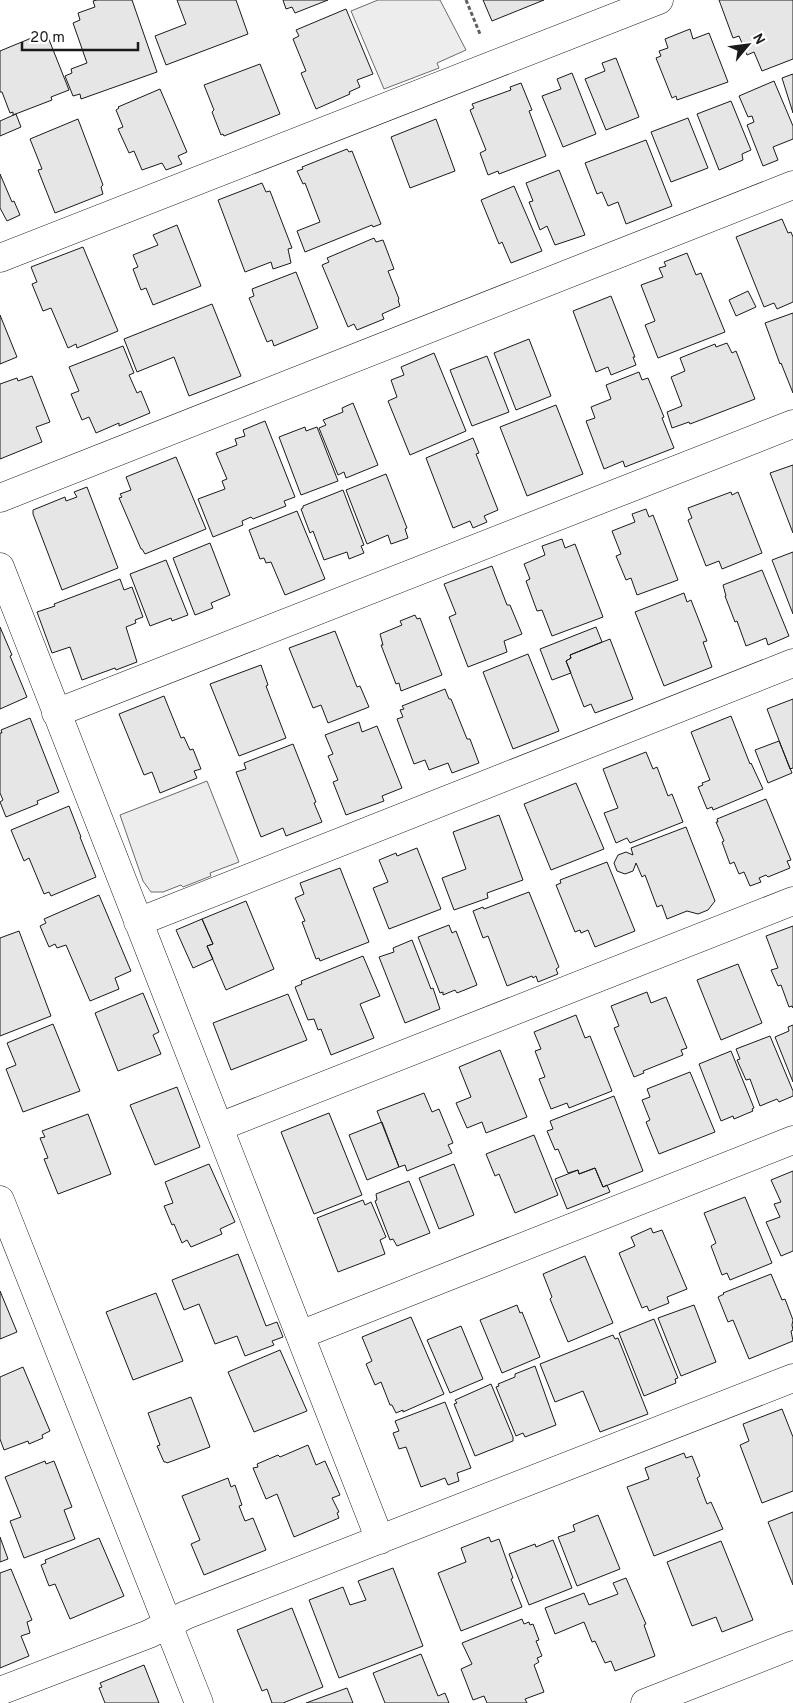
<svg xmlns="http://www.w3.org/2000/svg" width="793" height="1703" font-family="Overpass,sans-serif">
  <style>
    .parking { fill: #ededed; stroke: #6a6a6a }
    .building { fill: #e6e6e6; stroke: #1a1a1a }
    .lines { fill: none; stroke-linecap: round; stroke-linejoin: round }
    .minor-casing { stroke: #1a1a1a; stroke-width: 29 }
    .path { stroke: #5f5f5f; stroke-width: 3; stroke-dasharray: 4 2.5; stroke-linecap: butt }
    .minor { stroke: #fff; stroke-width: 28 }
  </style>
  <rect width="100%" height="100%" fill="#fff"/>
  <path class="parking" d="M378 0H440L466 50 437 63 439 68 384 89 351 11Z
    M207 781 239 862 210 873 211 876 183 887 181 885 163 892H151L143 881 120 815Z"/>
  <path class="building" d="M97 0H132L157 72 81 99 80 94 73 96 65 76 72 73 71 69 87 63 73 23 80 20 78 13 95 7 93 1Z
    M177 0H236L248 34 166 65 155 36 186 24Z
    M283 0H328L295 13 292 7 286 9Z
    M483 0H544L492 21Z
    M719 0H793V59L762 71 754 52 747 55 739 36 733 38Z
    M346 9 373 74 357 80 360 87 349 92 350 94 316 109 301 73 306 71 293 39 299 36 296 30Z
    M690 29 693 39 709 33 728 82 677 100 676 96 672 98 656 58 661 56 659 51 668 48 665 39Z
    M46 32 69 90 51 97 52 100 13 115V112L10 113 2 92H0V51Z
    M616 58 639 117 606 130 585 79 605 71 602 63Z
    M260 64 280 114 224 136 223 134 221 135 212 112 214 110 204 85Z
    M572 73 596 134 563 147 542 96 561 89 557 79Z
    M793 74V113L782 78Z
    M774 81 793 126V139L773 147 778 160 763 166 747 125 754 122 752 116 748 117 739 96Z
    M521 83 532 110 529 111 546 156 499 174 498 171 488 175 480 153 486 150 470 110 474 108 472 104 511 90 510 87Z
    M160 89 187 152 178 156 182 164 166 170 162 163 142 170 134 151 129 153 118 129 123 127 116 110 119 108 118 107Z
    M731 101 751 150 742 154 743 160 719 170 697 114Z
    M16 114 21 127 0 136V121Z
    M688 118 708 168 671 182 651 132Z
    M78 119 103 185 101 187 103 194 55 213 38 170 42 169 30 139Z
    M436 119 455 171 410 188 391 137Z
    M646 140 672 206 626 224 618 202 608 206 602 192 597 194 585 163Z
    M347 149 349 152 352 151 381 224 373 227 372 225 305 252 297 231 320 222 305 183 303 184 297 171 303 169 302 167Z
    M559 170 585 235 555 245 547 226 540 230 529 202 533 201 526 183Z
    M0 174 12 202 14 201 20 215 7 221 0 208Z
    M262 183 266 192 270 191 292 248 288 249 291 263 273 269 271 262 245 272 218 200Z
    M514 186 542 251 511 263 502 242 499 244 481 200Z
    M782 219 788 233 791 232 793 237V302L777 309 774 303 764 307 736 237Z
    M177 225 201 286 153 305 146 288 141 290 133 269 138 267 133 255 158 245 153 235Z
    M374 238 376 242 383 240 394 269 388 271 399 299 398 300 400 306 382 314 384 319 357 330 354 324 348 327 322 265 329 262 327 258Z
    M83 247 118 331 77 348 76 344 68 348 51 308 43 311 32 284 37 282 31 267Z
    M687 253 696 275 701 273 725 332 658 358 645 325 655 321 641 285 663 277 659 268 666 266 664 262Z
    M296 272 318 328 274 346 272 340 267 342 249 298 254 296 252 289Z
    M748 291 756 307 736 316 729 300Z
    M611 296 635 357H633L636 365 611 375 608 367 596 372 573 311Z
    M212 304 241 376 189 396 174 357 137 372 124 339Z
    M793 313V393L781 363 780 364 765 323Z
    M0 315 17 357 0 364Z
    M529 339 551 396 516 410 494 353Z
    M727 343 732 353 736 351 755 399 690 424 689 422 672 428 667 412 682 406 671 377 685 371 680 358 715 344 716 347Z
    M123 346 134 373 129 375 137 393 141 391 150 413 119 426V423L96 433 89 417 82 420 71 394 79 391 69 367Z
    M434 353 466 431 410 455 388 401 397 397 391 380 404 375 401 367Z
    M487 356 509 412 472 426 450 370Z
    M639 372 642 380 648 378 664 417 662 418 674 448 625 467 623 461 604 469 586 421 595 418 591 407 611 399 606 385Z
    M32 376 50 422 36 427 42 442 0 459V384L17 378 18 381Z
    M353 403 378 465 346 478 344 472 338 475 319 428 326 425 323 420 343 412 342 408Z
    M556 405 583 474 527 496 500 427Z
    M265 421 295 497 284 501 286 506 253 519 251 517 242 521 243 525 213 537 198 499 225 489 222 481 227 479 216 453 237 445 235 439 245 436 243 430Z
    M305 427 306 431 317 427 338 481 301 495 279 437Z
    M473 438 479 453 476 454 498 510 484 516 487 522 473 528 470 521 453 528 426 458Z
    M176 457 206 529 145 554 142 549H141L119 498 122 497 120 494 131 490 126 477Z
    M793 465V533L770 473Z
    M386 474 407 528 405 529 408 538 391 544 388 535 367 544 346 490Z
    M87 487 118 568 62 590 33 514V510L65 497 66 501 77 497 74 492Z
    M343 490 364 545 361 546 364 553 349 559 347 552 324 560 313 531 310 533 301 509 303 508V506Z
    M731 492 732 495 738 492 762 553 722 569 719 561 706 566 688 520 692 518 688 508Z
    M646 509 649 517 653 515 678 580 637 595 631 578 626 580 616 556 621 554 612 531 635 522 632 514Z
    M297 511 325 579 285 595 271 562 266 563 264 558 260 559 249 530Z
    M562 539 565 548 575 544 603 617 552 636 542 610 537 611 526 581 530 579 524 564 545 555 542 546Z
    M210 543 230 595 211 603 213 608 195 615 173 558Z
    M793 552V614L772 560Z
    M166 560 188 615 172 621 171 618 150 626 130 574Z
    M492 566 507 605H510L522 634 504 641 507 652 468 667 449 617 456 614 444 584Z
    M762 570 789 636 768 645 766 638 746 646 737 621 735 622 725 596H726L723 585Z
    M120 579 124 590 132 587 143 617 135 620 136 623 126 627 137 662 116 670 115 668 82 680 70 647 52 653 37 612 55 606 54 604Z
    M684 593 687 602 691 600 707 641 703 642 712 667 664 686 635 612Z
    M415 615 417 619 420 618 442 675 401 691 399 683 396 684 381 645H383L380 634 402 625 400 621Z
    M0 627 12 655 10 656 27 697 0 709Z
    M596 627 602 642 570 655 571 658 566 661 571 673 552 680 540 649Z
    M335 631 357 687 360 686 369 707 328 723 321 705 313 708 289 648Z
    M610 639 633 699 595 713 591 704 584 707 566 661 571 658 570 655Z
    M528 654 559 731 513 749 483 672Z
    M261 665 268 685 266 686 286 738 239 756 210 684Z
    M445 689 449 699H451L467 739H470L479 763 452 773 448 763 429 770 425 760 414 764 397 719 403 717 400 710 404 709 402 706Z
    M164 696 181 738 184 737 190 750 193 749 201 769 194 771 197 778 160 793 152 772 144 775 119 714Z
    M793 699V768L790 769 767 709Z
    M731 716 750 764 751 763 763 789 713 810 712 807 707 809 698 787 703 785 702 783 710 780 691 732Z
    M30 718 59 792 37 801 38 804 6 817 0 802 3 800 0 793V733H2L1 730Z
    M359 722 362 732 377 726 402 788 382 796 384 801 346 815 333 782 338 780 328 756 333 754 325 735Z
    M779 741 792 773 768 783 755 750Z
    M293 744 316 802 314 803 322 822 286 836 283 828 261 837 236 772 246 769 244 763Z
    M646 752 653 769 657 767 668 796 672 794 683 822 630 843 627 838 616 843 604 813 618 808 603 769Z
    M576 783 604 849 551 870 524 804Z
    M766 799 791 860 787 861 790 868 768 877 766 875 759 878 761 882 750 886 744 872 739 874 734 862 730 864 722 842 724 841 716 822H718L717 819Z
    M69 806 81 837H80L96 877 51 896 49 892 44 894 29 858 24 861 11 830Z
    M499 815 523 880 487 893 488 898 454 910 442 878 466 869 453 832Z
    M686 827 715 901 708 910 698 914 687 911 667 919 662 905 657 907 645 875 642 877 636 863 633 871 625 874 617 871 614 863 618 855 626 852 633 855 631 848Z
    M417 848 441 909 389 929 373 888 388 882 379 860 396 853 397 856Z
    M607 862 635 931 595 947 588 930 581 933 580 930 575 932 556 885 561 883 560 880Z
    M340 868 369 942 320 961 319 958 316 959 302 922 305 921 295 898 304 894 300 883Z
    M529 892 559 967 556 969 558 974 538 982 536 976 533 978 532 976 507 986 488 936 483 938 473 911 483 907 484 909Z
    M99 895 131 971 115 978 119 989 90 1001 66 945 57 948 55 944 49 947 40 926 46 923 44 919Z
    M246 901 274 969 226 990 207 946 213 944 202 919Z
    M202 919 213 944 207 946 213 959 193 968 176 930Z
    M449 925 452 933 456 931 477 985 457 993 455 990 443 995V992L440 993 418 937Z
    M793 926V1008L792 1006 789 1007 781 985 778 986 771 970 778 968 766 936Z
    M19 931 51 1016 0 1036V938Z
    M412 940 431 989 433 988 440 1009 405 1023 379 957 394 952 393 948Z
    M363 956 380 996 360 1004 374 1038 331 1055 321 1029 318 1030 314 1019 308 1020 295 987 302 984 301 981Z
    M738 964 762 1023 721 1040 697 980Z
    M647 992 651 1003 666 997 687 1048 681 1050 683 1055 643 1071 644 1073 634 1077 614 1028 619 1026 611 1006Z
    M143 993 159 1032 153 1035 161 1054 118 1071 95 1013Z
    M288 994 307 1040 231 1070 213 1023Z
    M576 1015 585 1038 590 1036 612 1091 569 1108 567 1103 551 1109 539 1079 545 1077 535 1051 541 1049 534 1032Z
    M53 1024 80 1091 23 1112 6 1069 16 1065 7 1043Z
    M793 1025V1082L775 1037 789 1031 788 1027Z
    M770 1036 793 1091V1096L779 1102 777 1099 760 1106 750 1079 746 1080 737 1060 740 1059 736 1049Z
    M500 1050 527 1117 486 1133 482 1122 467 1128 456 1103 471 1097 459 1067Z
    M731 1051 754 1108 752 1109 753 1111 734 1119 733 1116 721 1121 699 1064Z
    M690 1072 715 1132 659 1154 646 1122 650 1120 642 1100 650 1097 647 1089Z
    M177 1087 200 1147 155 1165 130 1105Z
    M424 1093 432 1112 439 1109 453 1143 448 1145 452 1153 407 1171 405 1165 399 1167 377 1111Z
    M614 1096 643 1171 603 1187 595 1168 579 1174 578 1170 568 1173 558 1149 555 1150 547 1131 553 1129 550 1121Z
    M329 1113 362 1195 314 1214 281 1132Z
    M88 1114 111 1174 58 1194 44 1159 48 1158 40 1138 45 1137 42 1131Z
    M382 1122 399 1167 367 1180 349 1135Z
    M534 1135 558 1195 515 1213 499 1174 495 1176 486 1154Z
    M209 1164 235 1222 220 1229 222 1234 191 1247 187 1240 182 1243 174 1224 172 1225 164 1206 173 1203 165 1182Z
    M454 1164 474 1215 439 1229 419 1178Z
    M595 1168 603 1187 607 1185 610 1192 567 1209 555 1179 578 1170 579 1174Z
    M793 1171V1251L781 1256 766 1222 780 1217 774 1204 781 1202 771 1180Z
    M409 1181 430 1233 397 1246 393 1239 390 1240 375 1201 377 1200 376 1194Z
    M745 1197 772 1263 730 1280 727 1273 722 1275 711 1246 716 1243 704 1213Z
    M363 1200 365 1205 371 1202 386 1237 380 1240 385 1254 338 1272 317 1218Z
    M651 1228 653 1233 662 1230 687 1289 667 1297 669 1303 649 1311 647 1306 642 1308 619 1253 635 1246 631 1237Z
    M238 1254 266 1326 277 1322 283 1337 272 1341 274 1345 245 1356 237 1336 215 1344 199 1304 184 1310 172 1280Z
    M585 1256 613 1323 568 1342 550 1299 552 1297 543 1274Z
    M771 1274 782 1300 785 1299 793 1320 792 1325 793 1330 791 1331 793 1341 749 1359 733 1320 728 1322 718 1297 724 1294 723 1293Z
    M0 1291 17 1332 0 1339Z
    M156 1293 183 1361 133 1380 106 1312Z
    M517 1305 520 1313 522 1312 540 1357 502 1373 480 1320Z
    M694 1305 716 1362 681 1376 658 1318Z
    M411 1317 444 1394 403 1412V1410L396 1413 392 1405H390L381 1382 375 1385 366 1364 372 1361 362 1337Z
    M654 1319 678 1378 675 1379 676 1383 644 1396 619 1333Z
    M461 1326 483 1379 450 1393 427 1340Z
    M613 1335 615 1339 618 1338 648 1414 600 1432 583 1391 555 1402 540 1364Z
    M280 1350 307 1411 254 1432 228 1372Z
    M535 1366 556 1425 525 1437 523 1433 516 1436 496 1387 499 1386 498 1384 515 1377V1374Z
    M23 1367 50 1431 42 1435 43 1438 29 1444 28 1441 4 1450 0 1439V1377Z
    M491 1384 513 1437V1441L475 1456 454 1404 457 1403 455 1400Z
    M191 1397 210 1447 167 1463 166 1462H164L157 1446 160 1445 148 1413Z
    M445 1402 471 1468 457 1473 459 1481 448 1485 445 1478 421 1487 406 1447 399 1449 393 1433 399 1431 395 1421Z
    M782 1409 793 1437V1491L762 1503 740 1445 749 1441 743 1424Z
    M308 1445 316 1465 325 1461 340 1495 332 1498 339 1512 337 1513 339 1518 294 1537 277 1494 266 1499 253 1468 258 1467 257 1464 278 1455 280 1457Z
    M684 1453 686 1458 692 1456 700 1476 697 1478 707 1504 711 1502 723 1529 654 1556 627 1487 649 1479 645 1468Z
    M45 1461 46 1464 54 1461 72 1507 64 1510 75 1539 24 1558 10 1521 21 1517 5 1477Z
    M228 1478 231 1487 235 1485 242 1505 239 1506 245 1521 253 1518 266 1550 204 1575 191 1544 200 1540 182 1496Z
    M793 1512V1585L768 1522Z
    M598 1515 620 1569 577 1586 558 1537 575 1531 573 1525Z
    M0 1537 8 1559 0 1562Z
    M489 1537 491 1542 499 1539 513 1578 511 1579 522 1607 461 1631 438 1573 466 1562 461 1548Z
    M99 1538 124 1596 70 1619 55 1584 49 1586 41 1565 46 1563 45 1560Z
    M553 1540 572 1588 529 1605 509 1554 535 1544 536 1547Z
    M721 1541 753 1620 722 1632 716 1617 692 1626 667 1562Z
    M393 1568 423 1646 339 1678 309 1600 343 1587 350 1605 366 1600 358 1581Z
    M11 1569 32 1620 27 1622 30 1633 21 1636 29 1656 0 1668V1573Z
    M626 1578 646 1624 644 1625 655 1656 615 1671 611 1661 605 1663 595 1641 592 1642 584 1622 555 1634 545 1608 584 1593 589 1605 618 1594 613 1583Z
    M292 1608 323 1687 283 1703H272L267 1689 262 1691 237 1630Z
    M522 1619 524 1624 529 1622 530 1625 533 1624 539 1640 536 1641 542 1656 537 1658 539 1662 534 1665 544 1692 525 1699 527 1703H487L484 1696 473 1700 461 1669 472 1664 462 1643Z
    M421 1654 438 1696 445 1693 449 1703H385L373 1673Z
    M144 1665 159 1703H105L99 1688 102 1687 100 1683Z
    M347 1688 353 1703H306Z"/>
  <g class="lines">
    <defs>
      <path id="minor" d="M0 258 659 0
        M0 498 793 185
        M0 567 380 1540
        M56 713 793 424
        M138 922 793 663
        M219 1127 793 901
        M0 1200 199 1703
        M300 1335 793 1140
        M0 1691 149 1634 186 1615 793 1378
        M645 1703 793 1645"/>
    </defs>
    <use href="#minor" class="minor-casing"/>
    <path class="path" d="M466 0 480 34"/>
    <use href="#minor" class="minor"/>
  </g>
  <g transform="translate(748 45) rotate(61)" stroke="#ffffff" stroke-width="4" paint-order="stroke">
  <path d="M0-4L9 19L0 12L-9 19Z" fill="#1a1a1a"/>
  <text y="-8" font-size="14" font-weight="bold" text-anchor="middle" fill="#1a1a1a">N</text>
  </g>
  <path d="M22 42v8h116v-8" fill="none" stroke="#1a1a1a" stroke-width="2.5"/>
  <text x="30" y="42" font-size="15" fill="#1a1a1a" stroke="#ffffff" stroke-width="4" paint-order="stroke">20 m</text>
</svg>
